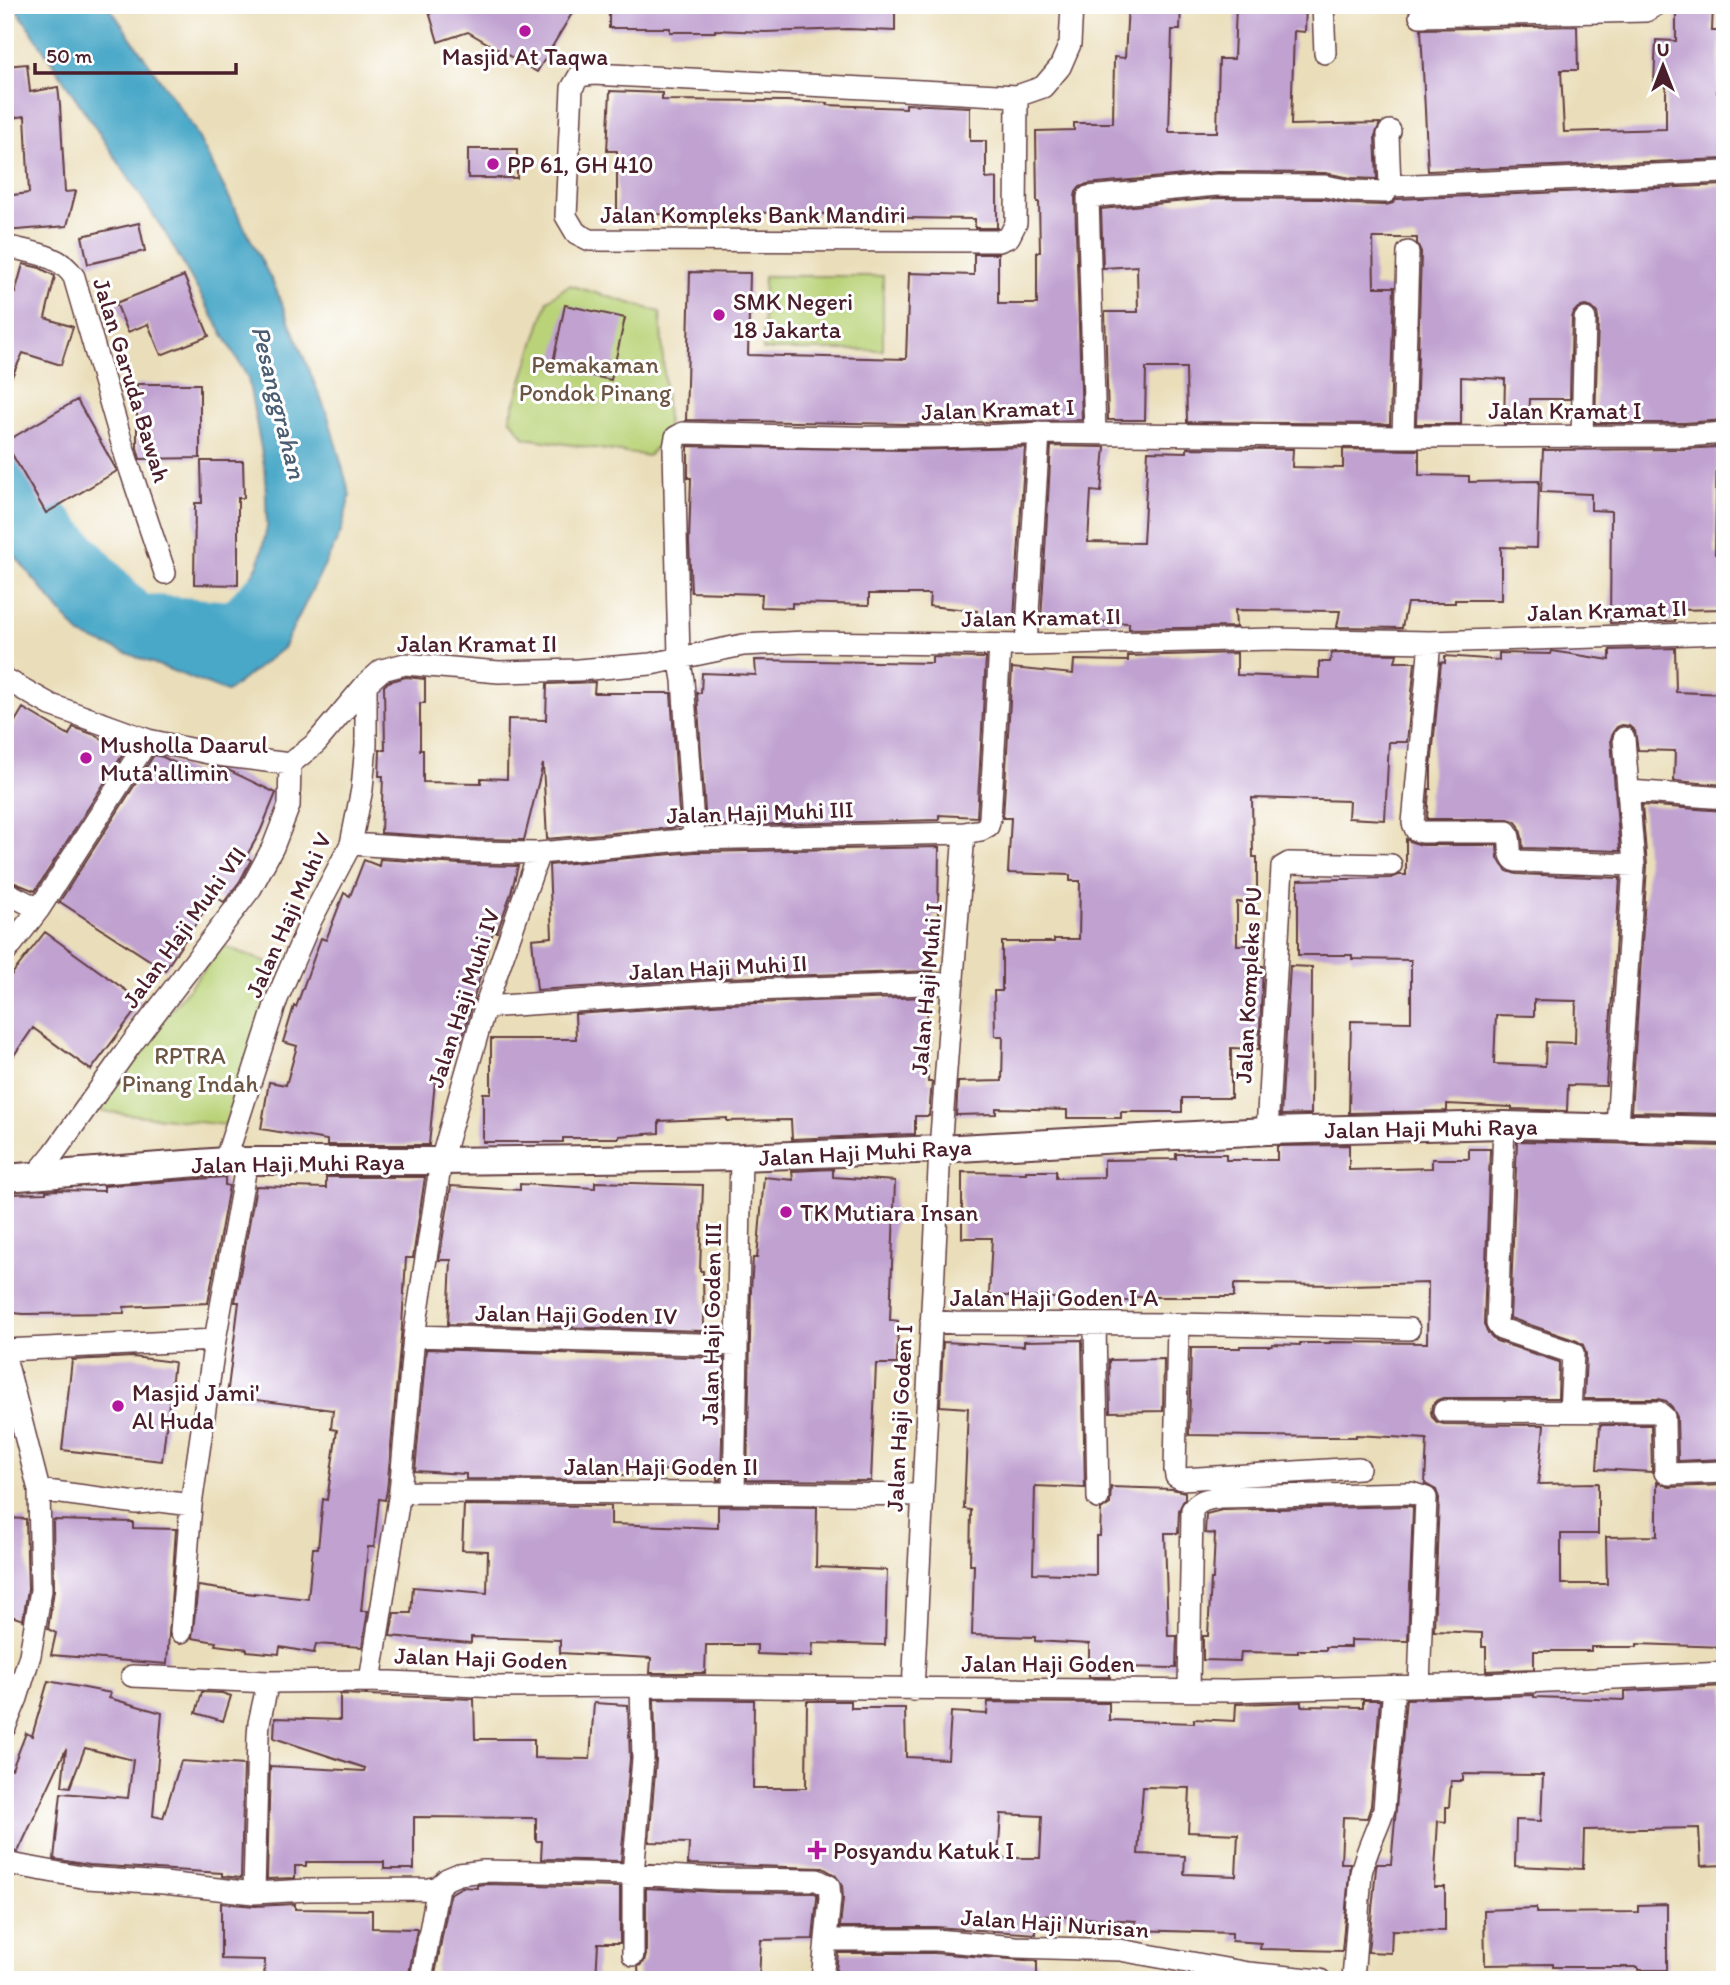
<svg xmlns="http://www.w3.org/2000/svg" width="1730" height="1985" font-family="Itim,sans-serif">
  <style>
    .green { fill: #bad378; stroke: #827952; stroke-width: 2 }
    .water { fill: #49a8c8; stroke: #4a647a; stroke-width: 2 }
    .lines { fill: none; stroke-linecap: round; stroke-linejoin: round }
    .river { stroke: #49a8c8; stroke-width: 49 }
    .building { fill: #c0a1d0; fill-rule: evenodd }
    .minor-casing { stroke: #623c40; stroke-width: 24 }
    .tertiary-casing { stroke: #623c40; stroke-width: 30 }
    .minor { stroke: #fff; stroke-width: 21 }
    .tertiary { stroke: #fff; stroke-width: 26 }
    .poi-dot { fill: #b5179e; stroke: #fff; stroke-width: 2.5 }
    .labels { text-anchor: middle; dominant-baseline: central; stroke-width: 6; stroke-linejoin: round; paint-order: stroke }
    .poi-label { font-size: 24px; fill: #4a1f2b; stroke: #fff; text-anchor: start }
    .street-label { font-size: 24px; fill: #4a1f2b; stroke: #fff }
    .park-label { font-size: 24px; fill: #6c5542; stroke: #fff }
    .water-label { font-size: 26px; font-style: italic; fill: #4a5d72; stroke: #fff }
  </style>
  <rect width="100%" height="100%" fill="#fff"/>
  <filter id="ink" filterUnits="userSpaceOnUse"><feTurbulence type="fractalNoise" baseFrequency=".0143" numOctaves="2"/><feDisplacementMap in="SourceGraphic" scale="14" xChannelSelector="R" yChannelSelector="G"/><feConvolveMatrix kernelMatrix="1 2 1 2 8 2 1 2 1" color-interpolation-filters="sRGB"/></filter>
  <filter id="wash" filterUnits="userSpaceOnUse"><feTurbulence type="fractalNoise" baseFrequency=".00686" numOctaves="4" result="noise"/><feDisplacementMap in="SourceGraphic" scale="28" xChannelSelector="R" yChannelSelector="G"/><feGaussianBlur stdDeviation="1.57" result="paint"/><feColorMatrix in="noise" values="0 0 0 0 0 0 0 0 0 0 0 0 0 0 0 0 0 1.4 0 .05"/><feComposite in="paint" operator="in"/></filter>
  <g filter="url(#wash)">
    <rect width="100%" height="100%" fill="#eadeba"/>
    <path class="green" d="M764 276H883V350H763Z
      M569 285 660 312 668 435 648 456 525 438 510 418 548 300Z
      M223 946 279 967 225 1125 90 1110Z"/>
    <path class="water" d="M14 5H108L193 127 275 287 328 416 350 495 341 532 283 648 227 692 80 635 5 544V472L106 587 152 617 200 626 233 607 259 563 267 527 265 470 248 378 166 234Z"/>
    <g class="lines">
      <path class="river" d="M5 476 135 618 236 626 262 598"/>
    </g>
    <g id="blocks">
      <path class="building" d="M427 5H577L537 72 468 32 438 42Z
        M609 5H895V31L848 29 765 32 715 30V32H670V28H609Z
        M1128 5H1181L1180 30H1172L1169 132H1217L1219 59H1234L1236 5H1306L1305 32 1294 31 1291 125 1380 123 1375 136 1377 179 1351 178 1325 173 1217 172 1087 184 1080 187 1076 192 1075 197 1082 420 906 424 686 420 690 272 750 273 748 355 906 359 909 273 974 275V254H998V304H1037V252H1040L1039 202H1037L1036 131 1074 130V123H1113L1114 57 1125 58Z
        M1676 5H1713L1712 31H1720L1717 92H1725V159L1428 171 1421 29 1577 26 1578 70H1561L1564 132 1666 129V83H1654L1656 40 1676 41Z
        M27 64 30 92 58 87 60 105 65 192 76 191 67 226 5 231V196L29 193 25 116 5 119V66Z
        M610 91 662 93V100L786 101 828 103 827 105 906 108V104L970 107V141H986V179L997 178V228H975V219L833 217V214L720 212V216L617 213V151H607Z
        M468 149H517V178H468Z
        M1725 185V420L1684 423H1595L1598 319 1597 313 1592 308 1585 306 1578 308 1574 312 1572 318 1570 399H1530L1529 423 1504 424 1505 379 1461 377V424H1416L1421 252 1417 243V238H1373L1374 287H1394L1390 424 1187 422 1186 368H1146L1145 420H1108L1105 312H1138L1137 266 1103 268 1101 209 1218 198 1324 199 1349 204 1386 205 1393 203 1397 199Z
        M139 223 145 251 88 264 82 236Z
        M23 264 40 268 55 276 45 318 73 327 61 365 23 353 5 391V290L15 293Z
        M184 276 209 336 161 355 148 324 128 332 116 303Z
        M565 305 625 318 611 380 552 367Z
        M137 384H200V458L140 459 137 448Z
        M77 400 117 471 46 513 5 442Z
        M688 446 906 450 1025 447 1014 619 976 617 977 611 929 606 930 594H869V605L792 603V608L761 607 762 594 691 592 689 542 691 478H688Z
        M1051 446 1105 447 1101 492 1091 491 1088 542 1143 543 1148 451 1187 452V448L1293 449 1292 467 1343 468V449L1419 450V475L1469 476V482L1539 481 1537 548 1501 547V600H1455V603H1407L1402 628 1337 627 1340 611 1235 610 1236 627 1129 629V623L1041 620Z
        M1717 447 1715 554H1725V609L1675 610V621L1610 623 1611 511 1591 510V494L1541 492 1543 450 1684 449Z
        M201 461H243L244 498H238V585L194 584 195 503H202Z
        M1675 648 1676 692 1725 694V785L1674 781 1675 751 1638 750 1635 731 1629 726 1622 725 1617 727 1613 732 1611 739 1620 851 1523 848 1522 837 1519 826 1515 821 1508 819H1427L1429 789H1431V768L1441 662 1445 663V656L1499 660V653L1551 654 1552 651 1610 660V650Z
        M1237 653V675L1319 678V662H1330L1332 653 1397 654 1395 662H1415L1407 742H1389L1385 820 1348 818 1349 801 1252 798 1253 857H1257V902H1237V945H1255L1254 966H1263L1259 1049 1231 1048V1098H1182V1112H1121V1118H1067V1110L996 1108V1114L956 1115 958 1082 1002 1081 1003 1036H995L994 991H1002V942H1054V939H1079L1080 881H1070V875L1008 873 1011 818H1003L1012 668 1073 674 1074 660 1128 661V656Z
        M932 657 986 658 977 817 939 815V820L706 826 697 693H701L702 673 756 675 755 660 932 663Z
        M406 677 425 679V703H420V750H423V782L481 783V778L507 779 508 719 546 720 547 684 595 682 594 693H671L680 827 547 839 543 764 524 840 477 839 381 833 383 776H379L380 750H385L384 686 388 682Z
        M23 708 69 735 73 727 95 735 125 751 35 891 5 879V738Z
        M154 755 163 757 210 780 215 768 226 769 276 793 260 832 246 857 251 860 240 881 224 902 214 896 165 970 60 902 58 904Z
        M1642 805 1725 811V1114L1631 1112 1647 866Z
        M1406 839 1412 842 1422 845H1497L1498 858 1502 865 1507 871 1516 874 1620 878 1606 1086 1568 1085 1567 1111 1512 1109V1107L1447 1104V1111L1349 1113 1351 1021 1411 1022V960L1352 959V955H1298V880L1391 878 1399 875H1406ZM1534 1000 1576 1001 1575 1043 1546 1042 1545 1066 1494 1064 1496 1015 1534 1016Z
        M939 847 938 916H933V971L725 978 537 990 532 939 552 937 549 865 695 852Z
        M380 859 476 865 518 866 511 893 497 932H493L461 1042 449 1039 441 1082 435 1081 429 1145H327V1140L261 1129 269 1082 286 1085 297 1046 283 1042 294 1006 296 1007 321 938 326 940 344 893 350 896 364 860 379 866Z
        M45 932 142 1002 91 1070 33 1028 5 1068V983Z
        M1290 966 1312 967 1311 1114 1281 1115Z
        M927 997 928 1082H932L929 1116H915V1134L792 1139 791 1120 727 1121V1118L659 1121V1133L619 1136V1138H563V1142H483V1093H491V1039H576L575 1014 727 1004Z
        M1517 1141 1725 1146V1459L1678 1461 1677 1417 1672 1407 1666 1401 1658 1399H1584L1586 1354 1583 1345 1577 1341 1510 1318Z
        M1349 1145V1170L1432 1168V1159H1469V1149H1490L1484 1324 1487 1332 1496 1341 1559 1362 1558 1398H1443L1437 1400 1432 1405 1431 1412 1432 1417 1437 1422 1444 1424 1544 1425 1538 1484 1598 1483V1534H1561V1584H1607L1606 1537 1657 1536V1482L1669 1487 1725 1485V1647L1637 1644V1647H1591V1651H1534V1669L1486 1671V1647H1482V1633L1434 1631 1439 1498 1436 1490 1425 1484 1427 1439 1356 1435V1437H1327L1189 1435 1191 1348H1240V1346H1272V1344L1300 1345V1343H1330V1342L1427 1343 1428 1283 1349 1285 1234 1284V1297H1135V1301H1102V1298H1045L989 1295 992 1238H962V1172L1026 1173V1171H1056V1178L1104 1177V1160L1176 1159V1154H1226V1160H1277V1146Z
        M833 1169V1177L895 1181 890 1320 898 1321 897 1364H876L871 1481 747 1480 751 1290 753 1258H757L764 1177 793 1180 792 1171Z
        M225 1177V1185L229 1186 208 1303 124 1307V1313L23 1314 5 1312 7 1194 46 1193V1191L56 1190 104 1191V1186Z
        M326 1177H425L413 1258H406L402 1326 387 1490 385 1500 379 1499 374 1547H368L361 1611H368L362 1647 316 1644 314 1653 280 1647 279 1654 247 1651V1649L215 1645 216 1642 192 1638 198 1586 254 1594V1593L308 1599 313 1548H318L323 1499 327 1500 337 1430 331 1429 333 1410 227 1396 239 1302H235L256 1186 326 1188Z
        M595 1182 703 1185 700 1271H703L704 1331 448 1324 451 1260H439L451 1186 520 1190V1184L595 1188Z
        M1082 1340 1085 1488 1035 1486 1033 1573 1096 1575V1536H1100L1101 1510 1110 1504 1111 1487 1172 1489 1185 1492V1498L1179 1510 1178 1533H1165L1168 1636H1177L1176 1668 1110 1667V1677H1089V1644L1035 1641V1637L972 1635 974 1565H970L971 1510 964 1509 968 1408 940 1406 943 1342 1024 1346V1341Z
        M426 1349 724 1358 721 1480H717V1471L681 1473V1470L630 1471V1475H610V1480L466 1479V1474L415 1471Z
        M133 1357 174 1362 162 1461 62 1450 72 1360Z
        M1164 1359 1163 1411 1110 1412 1109 1360Z
        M1600 1425H1651L1652 1472 1597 1469Z
        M464 1505 611 1506V1524L718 1528V1506L817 1507 816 1567 887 1570 885 1645 813 1643 812 1656 757 1654V1645H706L705 1673H650L651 1658 560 1653V1640L471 1637V1643L390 1636 394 1613H411L413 1587 487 1593 488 1551 462 1550Z
        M1409 1506 1413 1507 1408 1641 1351 1640V1647H1326V1650H1298V1653L1241 1652 1240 1661 1203 1660V1636H1208L1211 1579H1213L1215 1534 1205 1533 1206 1514 1222 1510Z
        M5 1518 26 1519 28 1589 23 1620 5 1614Z
        M53 1520 133 1522V1528L176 1529 167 1664 51 1655 56 1633 48 1629 54 1590Z
        M48 1681 111 1693 109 1698 162 1713 153 1816 163 1818 181 1761 244 1765 241 1878 222 1876V1873L89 1865 54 1859 61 1793 128 1798 133 1760 85 1748 70 1787 62 1786 66 1749 18 1852 5 1850V1766L12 1769 26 1733 32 1736Z
        M1725 1686V1865L1701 1866 1699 1828 1584 1830 1583 1869 1515 1866 1516 1820 1541 1821 1543 1775 1463 1774V1781H1451L1449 1807H1446V1822L1438 1821 1434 1887H1445V1931L1392 1930 1391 1953 1368 1952 1376 1868 1377 1864H1391L1406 1699 1534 1695V1697L1625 1700V1691Z
        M202 1692 222 1693 231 1696 223 1721 196 1713Z
        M340 1694 474 1699 475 1739H534V1758L590 1759 594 1703 628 1705 630 1759 621 1861 541 1859 542 1841H536V1818L414 1817V1869H384V1862H306V1866H295V1878L267 1879 270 1766 364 1771 365 1768 274 1738 275 1718 340 1720Z
        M654 1699 754 1700 753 1788H806L807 1701H851V1708H905L906 1757 948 1759 951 1712 987 1714 988 1702 1109 1703V1720L1194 1723V1719L1235 1721 1236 1704 1301 1702V1706L1363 1707V1700H1380L1371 1806 1367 1818 1343 1817 1341 1863H1350L1342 1951 1260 1949 1261 1943 1232 1941V1933L1134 1930 1136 1921 1036 1915V1934L935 1927H840L843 1899 842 1884 835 1875 823 1868 688 1864 689 1843 649 1842 656 1760ZM1143 1787 1190 1788 1188 1832 1238 1834 1236 1876 1184 1874 1185 1856 1138 1854ZM1001 1814 1042 1816 1040 1858H998Z
        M485 1884 620 1887V1943H598L596 1980H434L450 1894 462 1887 477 1888V1885Z
        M646 1888 718 1892 814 1893 817 1894V1898L813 1939 761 1940 759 1980H639L638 1967 644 1962 646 1955Z
        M221 1903 255 1906 295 1904V1909L372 1910V1928L417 1929 408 1980H264L265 1960 221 1959Z
        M1667 1904V1970H1638V1967H1553V1964L1485 1965 1484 1910 1536 1908V1913L1638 1912V1905Z
        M838 1953H934L1037 1961V1980H835Z"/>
    </g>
  </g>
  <g filter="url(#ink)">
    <use href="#blocks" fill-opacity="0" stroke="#623c40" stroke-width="2"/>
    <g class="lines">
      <defs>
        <path id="minor" d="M1323 5 1325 53
          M1420 16 1646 11 1656 5
          M1017 96 1016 223 1009 237 999 241 590 240 576 233 566 216 572 88 579 76 593 74 1017 96 1043 87 1060 67 1070 44 1072 5
          M1390 186 1725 172
          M5 246C31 253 60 254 74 277L126 457 165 573
          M1095 433 1088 197 1217 185 1325 186 1350 191 1386 192 1390 186 1388 135 1390 131
          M1403 437 1408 252
          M1582 437 1585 319
          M1430 642 1413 823 1416 830 1422 832H1507C1513 841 1506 855 1516 861L1634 865
          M1026 645 1039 433
          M5 679 51 705 148 740 218 755 290 764 316 743 366 684 382 670 405 664 499 672 578 670 651 664 743 645 805 642 1026 645 1273 639 1430 642 1725 633
          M1629 791 1725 798
          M694 839 683 680 679 657 674 448 676 437 683 433C802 436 921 441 1039 433L1403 437 1684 436 1725 433
          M351 844 476 852 539 853 694 839 964 833 981 830 988 826 990 818 1000 645
          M5 892 39 909
          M5 953 39 909 148 740
          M485 1007 726 991 953 983
          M1504 1125 1497 1324 1501 1329 1573 1353 1570 1412
          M1617 1126 1634 865 1624 738
          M1267 1131 1282 867 1289 863 1391 865
          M225 1161 277 999 311 920 351 844 362 789 366 745V684
          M36 1175 54 1153 130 1046 251 888 273 847 289 806 290 764
          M931 1321 955 1323 1178 1324 1409 1329
          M1095 1324 1098 1498
          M1178 1324 1175 1470 1176 1476 1182 1479 1359 1468
          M414 1336 737 1345
          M5 1350 215 1340
          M5 1357 39 1490 41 1590 30 1655 17 1698 5 1727
          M1444 1411 1658 1412 1664 1417 1665 1472 1669 1474 1725 1472
          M39 1490 137 1503 160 1501 191 1505
          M400 1492 734 1493 922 1495
          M734 1493 741 1157
          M181 1632 191 1505 215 1340 247 1161
          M132 1676 268 1682 370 1681 498 1687 641 1686 1228 1691 1483 1684 1725 1673
          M370 1681 400 1492 414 1336 441 1161 485 1007 539 853
          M913 1690 940 1149 964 833
          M1189 1690 1192 1510C1200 1499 1209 1499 1221 1497L1411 1493 1426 1498 1419 1686
          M5 1863 87 1878 164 1883 254 1893 308 1890 429 1889 438 1887 447 1879 459 1874 484 1871 633 1874 718 1879 817 1880 829 1886 830 1898 822 1980
          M254 1893 258 1736 259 1723 268 1682
          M826 1940H935L1015 1947 1120 1950 1248 1973 1320 1980
          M633 1955V1874L643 1759 641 1686
          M421 1980 438 1887
          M1353 1980 1361 1873C1366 1850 1377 1831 1384 1809L1394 1686"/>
        <path id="tertiary" d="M5 1178 225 1161H441L741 1157 940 1149 1267 1131 1504 1125 1725 1130"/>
      </defs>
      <use href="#minor" class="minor-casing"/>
      <use href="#tertiary" class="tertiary-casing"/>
      <use href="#minor" class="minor"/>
      <use href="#tertiary" class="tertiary"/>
    </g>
  </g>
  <g class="poi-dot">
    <circle cx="525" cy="31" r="7"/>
    <circle cx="493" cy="164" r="7"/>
    <circle cx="719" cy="315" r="7"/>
    <circle cx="86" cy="758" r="7"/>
    <circle cx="786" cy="1212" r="7"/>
    <circle cx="118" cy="1406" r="7"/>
    <path d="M813.5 1839.5h7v7h7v7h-7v7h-7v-7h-7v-7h7z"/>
  </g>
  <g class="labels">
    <g class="poi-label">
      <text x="525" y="56" text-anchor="middle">Masjid At Taqwa</text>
      <text x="507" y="164">PP 61, GH 410</text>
      <text x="733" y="301">SMK Negeri<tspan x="733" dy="28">18 Jakarta</tspan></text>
      <text x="100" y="744">Musholla Daarul<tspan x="100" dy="28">Muta'allimin</tspan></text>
      <text x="800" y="1212">TK Mutiara Insan</text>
      <text x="132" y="1392">Masjid Jami'<tspan x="132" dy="28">Al Huda</tspan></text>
      <text x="833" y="1850">Posyandu Katuk I</text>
    </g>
    <g class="street-label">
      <text x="753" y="214">Jalan Kompleks Bank Mandiri</text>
      <text transform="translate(132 380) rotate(73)">Jalan Garuda Bawah</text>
      <text transform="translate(998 409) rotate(-2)">Jalan Kramat I</text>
      <text x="1565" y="410">Jalan Kramat I</text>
      <text transform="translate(1607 610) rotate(-2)">Jalan Kramat II</text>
      <text transform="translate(1041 617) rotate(-1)">Jalan Kramat II</text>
      <text x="477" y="643">Jalan Kramat II</text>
      <text transform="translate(760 812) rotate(-2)">Jalan Haji Muhi III</text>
      <text transform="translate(288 915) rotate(-66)">Jalan Haji Muhi V</text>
      <text transform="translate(184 927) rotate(-54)">Jalan Haji Muhi VII</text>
      <text transform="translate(718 967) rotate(-3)">Jalan Haji Muhi II</text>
      <text transform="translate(1248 985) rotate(-87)">Jalan Kompleks PU</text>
      <text transform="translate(926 989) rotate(-85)">Jalan Haji Muhi I</text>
      <text transform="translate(463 998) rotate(-72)">Jalan Haji Muhi IV</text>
      <text transform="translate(1431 1128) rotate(-1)">Jalan Haji Muhi Raya</text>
      <text transform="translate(865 1152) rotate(-3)">Jalan Haji Muhi Raya</text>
      <text transform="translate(298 1163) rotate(-1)">Jalan Haji Muhi Raya</text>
      <text x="1054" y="1297">Jalan Haji Goden I A</text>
      <text transform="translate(576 1314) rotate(1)">Jalan Haji Goden IV</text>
      <text transform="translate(711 1324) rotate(-89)">Jalan Haji Goden III</text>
      <text transform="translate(899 1418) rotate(-87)">Jalan Haji Goden I</text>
      <text x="661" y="1466">Jalan Haji Goden II</text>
      <text transform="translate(481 1658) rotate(2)">Jalan Haji Goden</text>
      <text x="1048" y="1663">Jalan Haji Goden</text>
      <text transform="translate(1055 1923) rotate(4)">Jalan Haji Nurisan</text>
    </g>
    <g class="park-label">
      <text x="595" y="364">Pemakaman<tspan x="595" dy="28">Pondok Pinang</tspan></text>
      <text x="190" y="1055">RPTRA<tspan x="190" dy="28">Pinang Indah</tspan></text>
    </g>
    <g class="water-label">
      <text transform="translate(279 402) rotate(76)">Pesanggrahan</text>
    </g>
  </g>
  <rect width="1730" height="1985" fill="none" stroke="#fff" stroke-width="28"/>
  <g transform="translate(1663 66)" stroke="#ffffff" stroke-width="5" paint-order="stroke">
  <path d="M0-5L12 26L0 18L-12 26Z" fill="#4a1f2b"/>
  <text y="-10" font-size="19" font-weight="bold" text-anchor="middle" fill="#4a1f2b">U</text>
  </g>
  <path d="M35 63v10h201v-10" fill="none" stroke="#4a1f2b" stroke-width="3.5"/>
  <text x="46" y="63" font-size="21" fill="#4a1f2b" stroke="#ffffff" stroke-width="5" paint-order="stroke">50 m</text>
</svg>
